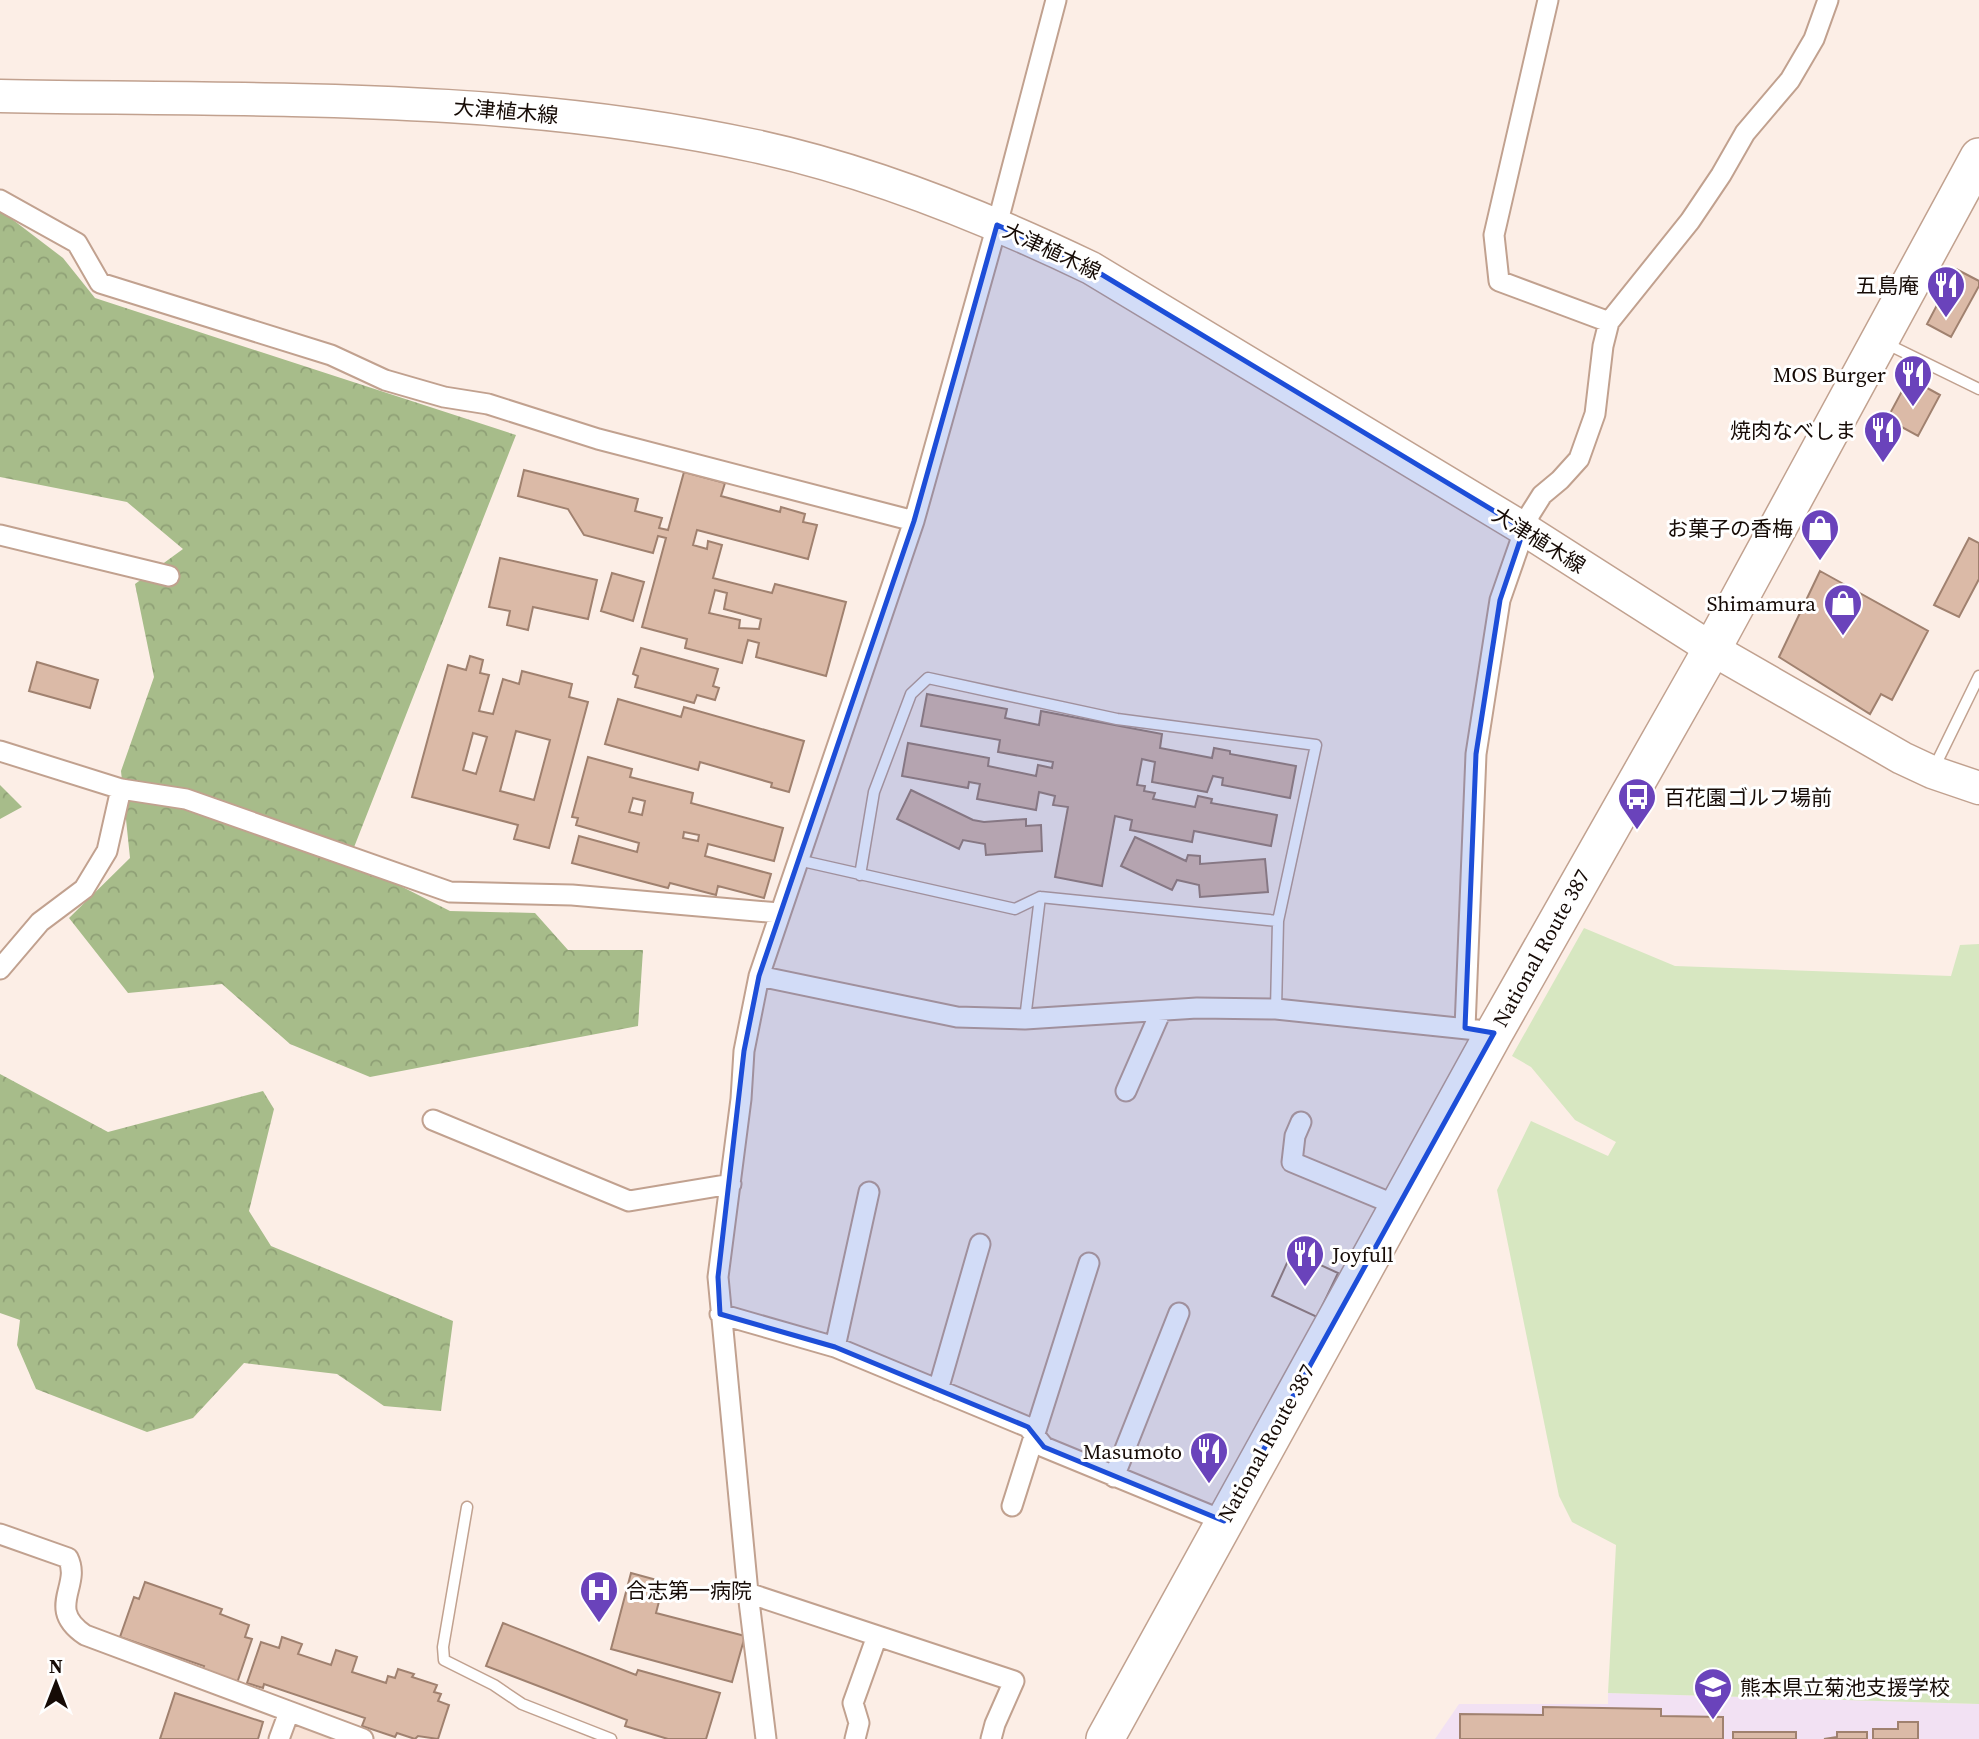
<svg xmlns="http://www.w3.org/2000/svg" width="1979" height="1739" font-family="'Source Serif 4','Noto Sans JP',serif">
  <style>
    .industrial { fill: #f8e2d5 }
    .education { fill: #f2e1f3 }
    .green { fill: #d7e7c1 }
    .forest { fill: url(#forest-crowns) }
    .building { fill: #dbbaa7; stroke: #a0816f; stroke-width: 2; fill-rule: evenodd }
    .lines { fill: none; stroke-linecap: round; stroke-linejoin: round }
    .lane-casing { stroke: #c1a18f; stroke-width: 13 }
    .street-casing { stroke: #c1a18f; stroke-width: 23 }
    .primary-casing { stroke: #c1a18f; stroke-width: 35 }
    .highway-casing { stroke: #c1a18f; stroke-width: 40 }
    .lane { stroke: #fff; stroke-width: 10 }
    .street { stroke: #fff; stroke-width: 19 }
    .primary { stroke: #fff; stroke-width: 32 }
    .highway { stroke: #fff; stroke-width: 37 }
    .marked { fill: #1d4ed8; fill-opacity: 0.2; stroke: #1d4ed8; stroke-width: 5; stroke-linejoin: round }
    .labels { text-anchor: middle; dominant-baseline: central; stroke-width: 6; stroke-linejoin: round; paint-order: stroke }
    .street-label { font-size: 21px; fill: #160b06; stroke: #fff }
    .poi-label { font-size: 21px; fill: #160b06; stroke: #fff; text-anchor: end }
  </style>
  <defs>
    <pattern id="forest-crowns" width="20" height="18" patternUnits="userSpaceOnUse" patternTransform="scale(1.75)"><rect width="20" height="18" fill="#a7bc8a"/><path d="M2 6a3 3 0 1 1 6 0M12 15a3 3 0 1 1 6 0" fill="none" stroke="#8fa076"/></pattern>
  </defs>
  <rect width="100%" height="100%" fill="#fceee6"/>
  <path class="industrial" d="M296 1723 331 1739H290Z"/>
  <path class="education" d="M1608 1693 1979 1704V1739H1435L1459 1704H1608Z"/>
  <path class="green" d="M1584 928 1675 966 1951 976 1960 945 1979 944V1704L1608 1693 1616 1545 1572 1522 1559 1496 1497 1190 1531 1121 1608 1156 1616 1142 1575 1120 1531 1067 1512 1056Z"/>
  <path class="forest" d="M0 210 63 258 95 298 516 435 349 860 450 911 535 913 568 950H643L638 1026 370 1077 290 1044 222 984 128 993 69 918 130 858 121 771 154 677 135 584 183 549 127 502 0 477Z
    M0 785 22 807 0 819Z
    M0 1074 108 1132 263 1091 274 1109 249 1211 271 1246 453 1321 441 1411 384 1406 337 1374 244 1363 193 1418 147 1432 36 1389 17 1345 20 1320 0 1313Z"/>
  <path class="building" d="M1956 269 1979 281V286L1951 337 1927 324Z
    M1909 378 1940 395 1918 436 1887 419Z
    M524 470 638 499 635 511 662 518 659 528 668 530 684 472 725 483 721 496 780 512 781 507 805 514 803 522 817 525 808 559 697 530 693 545 707 549 708 541 722 545 713 578 772 593 775 584 846 602 826 676 756 657 759 643 748 640 742 663 685 648 687 639 642 627 666 538 658 536 653 553 584 535 568 509 518 496ZM715 590 727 593 724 609 761 619 759 629 739 628 740 620 709 613Z
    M1969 538 1979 543V579L1959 617 1934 605Z
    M500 558 597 580 588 619 533 607 528 630 507 625 510 611 489 607Z
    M1820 571 1928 631 1892 700 1881 694 1870 714 1779 657Z
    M612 573 644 582 633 621 601 611Z
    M641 648 718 669 713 686 719 688 715 700 697 695 694 703 635 687 638 676 633 674Z
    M470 656 483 660 480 673 489 675 479 711 493 714 503 679 519 684 522 671 572 684 569 697 588 702 549 848 514 839 518 825 412 797 448 665 466 670ZM516 731 550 740 534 800 500 791ZM473 733 487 737 476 774 463 770Z
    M37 662 98 680 90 708 29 691Z
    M927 694 1007 709 1005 718 1039 725 1041 711 1162 734 1160 748 1212 758 1214 748 1230 751V754L1296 766 1290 798 1222 785 1223 778 1213 776 1207 792 1152 782 1155 762 1142 759 1137 785 1145 786 1144 791 1155 793 1153 799 1195 807 1198 796 1212 799 1211 803 1277 815 1271 846 1194 831 1192 842 1130 830 1132 820 1115 816 1102 886 1055 877 1068 807 1053 805 1055 796 1039 792 1036 810 977 799 980 784 969 782 968 788 902 776 908 743 989 758 988 766 1036 776 1038 765 1052 768 1053 762 998 752 1000 740 921 726Z
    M618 699 681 717 684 707 804 741 789 792 771 787 772 783 700 762 698 770 605 744Z
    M588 757 632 769 630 777 693 793 691 803 783 828 774 861 708 844 705 856 771 874 764 898 718 886 716 895 670 883 668 888 572 863 579 836 637 852 639 843 576 825 578 818 572 817ZM633 798 645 801 642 815 629 812ZM684 832 699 835 698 841 683 838Z
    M911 790 973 820 984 822 1026 819V826L1041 825 1042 851 986 855 985 844 963 840 959 849 897 819Z
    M1135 837 1186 861 1188 855 1200 856V864L1265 859 1268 892 1200 897 1199 885 1177 880 1172 890 1121 866Z
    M1292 1252 1338 1273 1317 1317 1272 1296Z
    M1292 1252 1338 1273 1317 1317 1272 1296Z
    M631 1573 664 1582 656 1613 745 1636 732 1682 611 1649Z
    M145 1582 222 1609 220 1614 249 1625 245 1637 252 1639 237 1683 202 1671 204 1666 120 1637 134 1597 139 1599Z
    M503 1623 636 1675 638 1670 720 1693 706 1739H668L625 1726 627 1720 486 1666Z
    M282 1637 302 1644 298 1654 331 1665 336 1650 357 1657 352 1672 386 1683 388 1676 395 1678 398 1669 414 1674 412 1677 437 1685 434 1692 441 1694 438 1701 449 1705 438 1739 418 1736 415 1739 397 1733 395 1737 362 1726 365 1718 264 1684 263 1688 247 1683 261 1642 279 1648Z
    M175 1693 263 1722 258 1739H160Z
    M1543 1707 1661 1709V1716L1723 1717V1739H1460V1714L1543 1715Z
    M1898 1722H1918V1739H1873V1729H1898Z
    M1733 1732H1796V1739H1733Z
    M1837 1732H1867V1739H1824L1837 1737Z"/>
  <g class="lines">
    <defs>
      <path id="lane" d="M1885 343 1979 389
        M1934 768 1979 676
        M798 860 1015 909 1040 897 1278 921
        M860 875 874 792 911 694 928 678 1117 719 1316 745 1278 921 1276 1009
        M1025 1019 1040 897
        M467 1507 443 1647 444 1660 494 1685 522 1704 611 1739"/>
      <path id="street" d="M1548 0 1494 235 1499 281 1609 322
        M0 200 77 243 100 283 331 355 385 380 444 397 488 404 598 439 914 521
        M0 535 169 576
        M0 751 121 789 186 799 450 892 572 895 779 913
        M0 969 40 922 84 889 107 851 121 789
        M759 976 957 1017 1025 1019 1197 1008 1276 1009 1477 1030
        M1465 1028 1476 754 1500 600 1530 514 1542 495 1560 480 1579 459 1595 414 1603 346 1609 322 1690 221 1721 175 1745 133 1790 80 1814 39 1828 0
        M1126 1091 1161 1011
        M433 1120 629 1201 731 1184
        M1301 1122 1295 1136 1292 1162 1398 1206
        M720 1314 835 1347 1028 1427 1044 1447 1224 1521
        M835 1347 869 1192
        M938 1390 980 1244
        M1114 1477 1179 1313
        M1012 1506 1089 1263
        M0 1534 68 1558C82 1586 45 1608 85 1635L363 1739
        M748 1593 1014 1681 995 1724 991 1739
        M279 1739 289 1712
        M766 1739 748 1593 718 1277 741 1099 744 1051 759 976 914 521 997 225 1056 0
        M855 1739 859 1723 853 1703 877 1636"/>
      <path id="primary" d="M0 96C251 101 507 92 755 146 871 171 985 217 1091 268L1524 529 1712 649 1902 758 1932 772 1979 788"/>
      <path id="highway" d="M1105 1739 1494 1033 1712 649 1979 157"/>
    </defs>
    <use href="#lane" class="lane-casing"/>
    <use href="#street" class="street-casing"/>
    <use href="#primary" class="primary-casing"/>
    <use href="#highway" class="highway-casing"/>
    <use href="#lane" class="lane"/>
    <use href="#street" class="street"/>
    <use href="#primary" class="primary"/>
    <use href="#highway" class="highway"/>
  </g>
  <path class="marked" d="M997 225 1091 268 1524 529 1500 600 1476 754 1465 1028 1494 1033 1224 1521 1044 1447 1028 1427 835 1347 720 1314 718 1277 744 1051 759 976 914 521Z"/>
  <defs>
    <symbol id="restaurant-pin" viewBox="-11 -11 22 30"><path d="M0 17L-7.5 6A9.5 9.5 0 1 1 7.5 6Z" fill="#6a43bb" stroke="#fff"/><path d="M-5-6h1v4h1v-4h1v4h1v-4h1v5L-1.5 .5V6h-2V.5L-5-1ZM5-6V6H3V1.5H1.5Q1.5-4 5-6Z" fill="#fff"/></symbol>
    <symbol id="shop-pin" viewBox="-11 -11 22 30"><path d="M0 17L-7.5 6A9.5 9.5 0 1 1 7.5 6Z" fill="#6a43bb" stroke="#fff"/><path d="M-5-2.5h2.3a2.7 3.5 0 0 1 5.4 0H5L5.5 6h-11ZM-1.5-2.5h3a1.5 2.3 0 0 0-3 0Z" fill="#fff"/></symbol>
    <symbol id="bus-pin" viewBox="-11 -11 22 30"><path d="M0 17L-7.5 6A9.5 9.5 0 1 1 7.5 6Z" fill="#6a43bb" stroke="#fff"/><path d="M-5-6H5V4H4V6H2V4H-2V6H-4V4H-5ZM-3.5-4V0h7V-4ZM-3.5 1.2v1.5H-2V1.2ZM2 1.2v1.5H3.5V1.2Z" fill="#fff"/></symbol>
    <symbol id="hospital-pin" viewBox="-11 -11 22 30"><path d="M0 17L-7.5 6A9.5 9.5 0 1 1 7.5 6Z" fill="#6a43bb" stroke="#fff"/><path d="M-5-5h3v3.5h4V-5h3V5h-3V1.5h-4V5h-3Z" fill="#fff"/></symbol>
    <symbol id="school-pin" viewBox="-11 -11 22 30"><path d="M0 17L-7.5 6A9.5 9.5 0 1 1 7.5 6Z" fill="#6a43bb" stroke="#fff"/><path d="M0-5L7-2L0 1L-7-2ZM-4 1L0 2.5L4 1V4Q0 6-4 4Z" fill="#fff"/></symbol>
  </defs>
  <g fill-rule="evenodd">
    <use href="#restaurant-pin" x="1924" y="263" width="44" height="60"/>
    <use href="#restaurant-pin" x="1891" y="352" width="44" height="60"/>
    <use href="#restaurant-pin" x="1861" y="408" width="44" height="60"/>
    <use href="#shop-pin" x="1798" y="506" width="44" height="60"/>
    <use href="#shop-pin" x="1821" y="581" width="44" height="60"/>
    <use href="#bus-pin" x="1615" y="775" width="44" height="60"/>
    <use href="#restaurant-pin" x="1283" y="1232" width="44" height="60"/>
    <use href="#restaurant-pin" x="1187" y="1429" width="44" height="60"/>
    <use href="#hospital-pin" x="577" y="1568" width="44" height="60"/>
    <use href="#school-pin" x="1691" y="1665" width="44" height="60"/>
  </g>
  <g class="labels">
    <g class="street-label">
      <text transform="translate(506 111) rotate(5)">大津植木線</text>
      <text transform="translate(1052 251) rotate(25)">大津植木線</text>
      <text transform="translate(1539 540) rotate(32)">大津植木線</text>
      <text transform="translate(1541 948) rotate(-61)">National Route 387</text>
      <text transform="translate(1266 1443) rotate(-61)">National Route 387</text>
    </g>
    <g class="poi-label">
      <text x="1919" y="285">五島庵</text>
      <text x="1886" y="374">MOS Burger</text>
      <text x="1856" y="430">焼肉なべしま</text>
      <text x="1793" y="528">お菓子の香梅</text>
      <text x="1816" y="603">Shimamura</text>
      <text x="1664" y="797" text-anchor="start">百花園ゴルフ場前</text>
      <text x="1332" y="1254" text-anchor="start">Joyfull</text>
      <text x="1182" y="1451">Masumoto</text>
      <text x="626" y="1590" text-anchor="start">合志第一病院</text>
      <text x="1740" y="1687" text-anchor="start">熊本県立菊池支援学校</text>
    </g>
  </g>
  <g transform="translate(56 1683)" stroke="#ffffff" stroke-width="5" paint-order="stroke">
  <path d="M0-5L12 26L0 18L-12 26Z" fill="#160b06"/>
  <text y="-10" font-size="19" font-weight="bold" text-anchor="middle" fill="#160b06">N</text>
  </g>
</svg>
